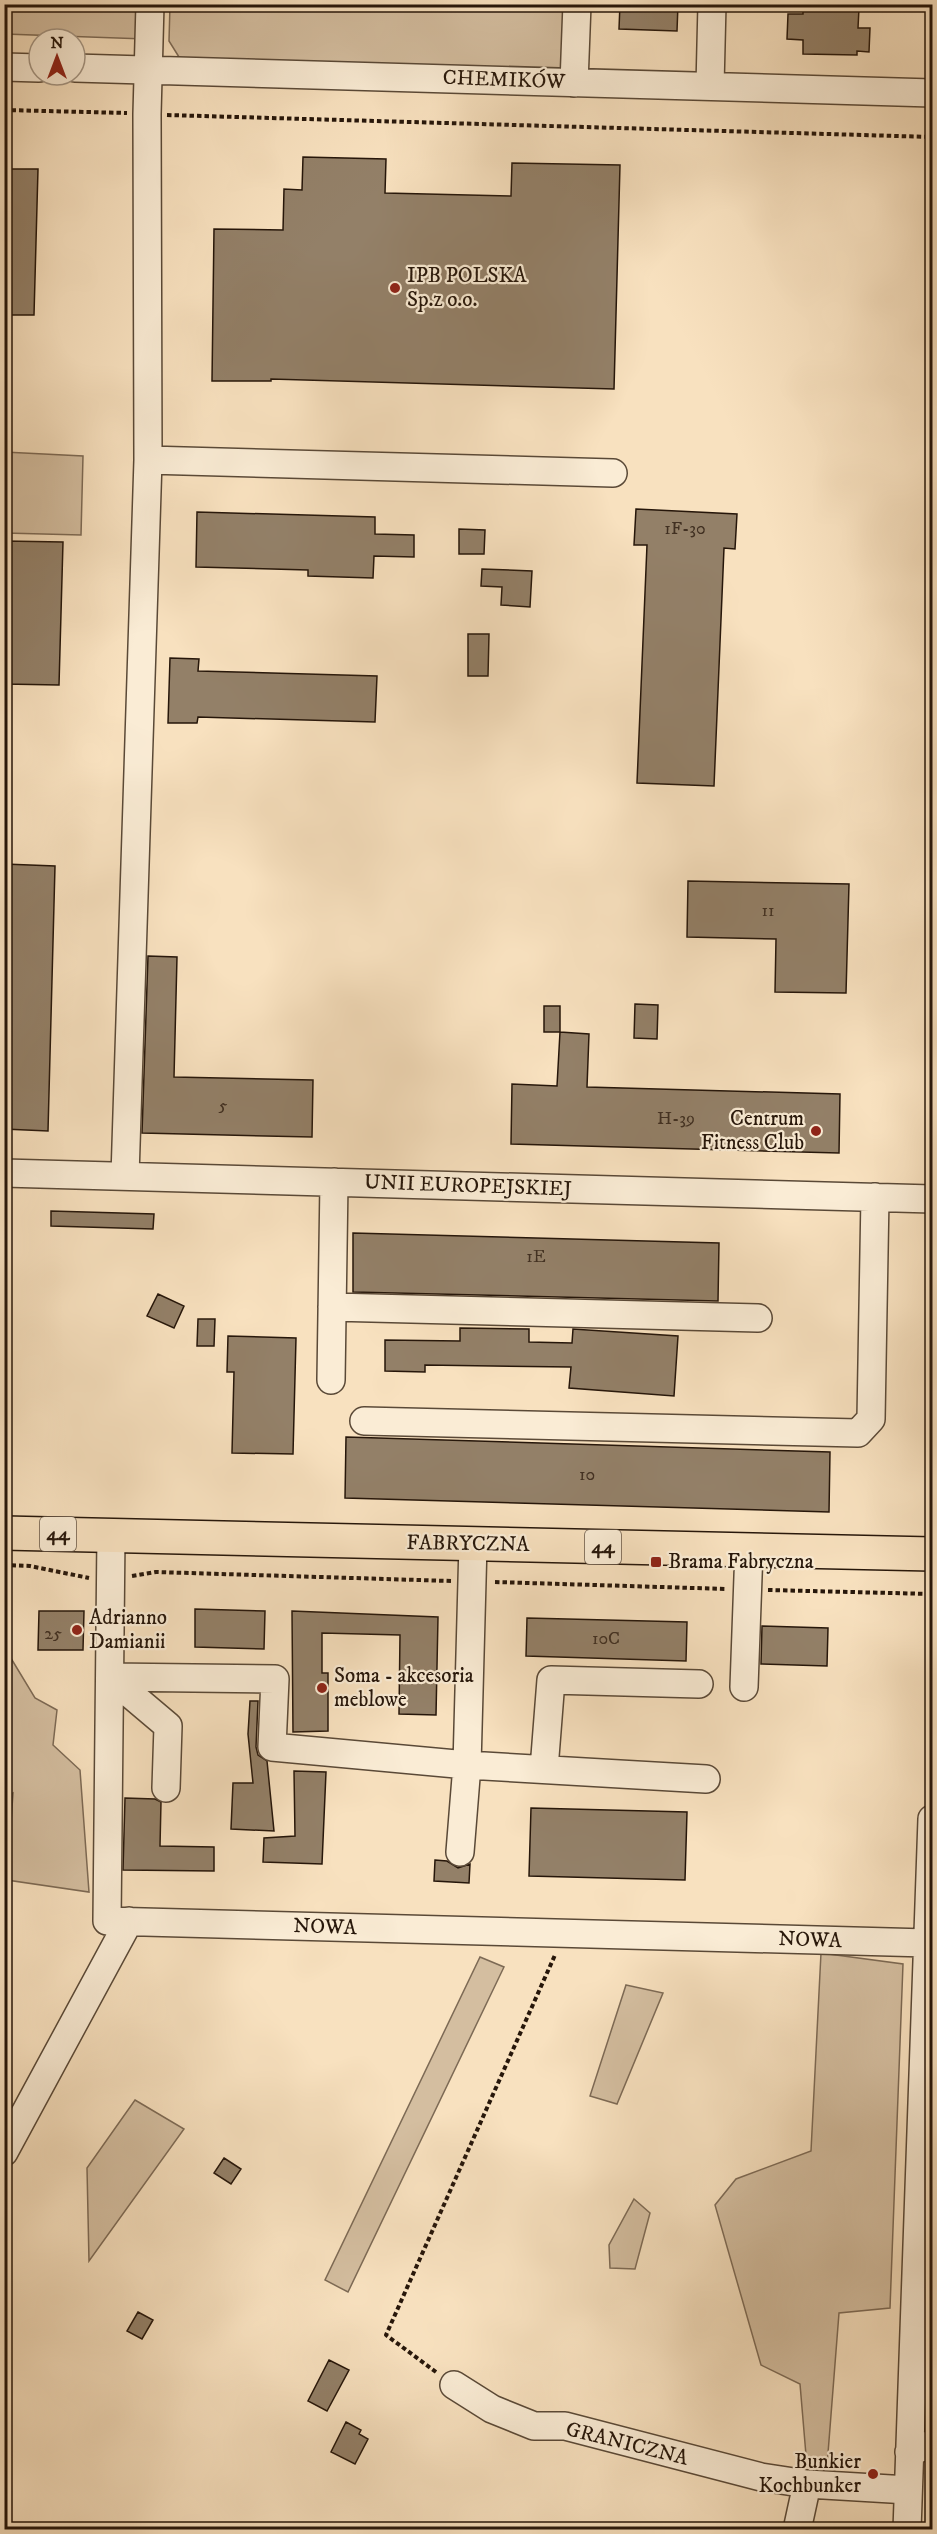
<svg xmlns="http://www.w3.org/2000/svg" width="937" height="2534" font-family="'IM FELL DW Pica',serif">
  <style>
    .green { fill: #d4bea0; stroke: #7d6a55; stroke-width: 1.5 }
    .building { fill: #938068; stroke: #26160a; stroke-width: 1.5 }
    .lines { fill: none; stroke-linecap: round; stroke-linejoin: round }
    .minor-casing { stroke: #5a4937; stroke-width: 30 }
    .major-casing { stroke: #26160a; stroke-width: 36 }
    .path { stroke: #26160a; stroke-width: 4; stroke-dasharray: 4.5 3; stroke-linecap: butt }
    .minor { stroke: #faecd5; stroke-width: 27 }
    .major { stroke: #f8e1bf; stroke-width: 33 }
    .poi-dot { fill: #8f2418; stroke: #faecd5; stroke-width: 2 }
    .labels { text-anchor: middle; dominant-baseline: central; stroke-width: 4.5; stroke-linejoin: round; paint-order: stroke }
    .number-label { font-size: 18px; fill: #413022 }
    .shield { fill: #faecd5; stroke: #665647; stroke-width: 1.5 }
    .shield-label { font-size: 20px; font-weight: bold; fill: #26160a }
    .street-label { font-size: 21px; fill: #26160a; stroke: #faecd5 }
    .poi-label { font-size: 21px; fill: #26160a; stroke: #faecd5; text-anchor: start }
  </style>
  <rect width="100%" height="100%" fill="#f8e1bf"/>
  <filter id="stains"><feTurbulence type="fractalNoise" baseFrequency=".00333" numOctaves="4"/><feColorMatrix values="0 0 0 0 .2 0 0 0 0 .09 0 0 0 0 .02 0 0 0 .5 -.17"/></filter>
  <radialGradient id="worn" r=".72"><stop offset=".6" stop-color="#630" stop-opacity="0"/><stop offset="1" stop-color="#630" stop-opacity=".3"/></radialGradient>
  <path class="green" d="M5 5H146L145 39 5 34Z
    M170 5H565L561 77 200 63 179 57 169 41Z
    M4 452 83 456 81 535 5 533Z
    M6 1650 35 1698 57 1710 53 1745 80 1770 89 1892 7 1880 13 1793 5 1797Z
    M821 1953 903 1964 890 2308 839 2313 827 2466 807 2467 800 2384 761 2365 715 2205 736 2179 811 2151Z
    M480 1957 504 1967 348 2292 325 2280Z
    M626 1985 663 1993 617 2104 590 2096Z
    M135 2100 184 2129 89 2261 87 2168Z
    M634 2199 650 2213 635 2269 610 2268 609 2245Z"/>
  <path class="building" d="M620 4H678L677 31 619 29Z
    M803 7 859 8 858 28H870L869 52 857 51V55L803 54V40L787 39 788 14H803Z
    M303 157 386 159 385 193 511 196 512 163 620 165 614 389 271 379V381H212L214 229 283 230 284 189 302 190Z
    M4 169H38L34 315H4Z
    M636 509 737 514 735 549 724 548 714 786 637 783 647 545H634Z
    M197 512 375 517V534L414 535V557L374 556 373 578 308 576V570L196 567Z
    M459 529 485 530 484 554H459Z
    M4 541 63 542 59 685 4 684Z
    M482 569 532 571 530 607 501 605 502 587 481 586Z
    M468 634H489L488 676H468Z
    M170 658 199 659 198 671 377 676 375 722 198 717 197 723H168Z
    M4 864 55 866 48 1131 4 1129Z
    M688 881 849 884 846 993 775 992 776 939 687 937Z
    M148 956 177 957 174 1077 313 1080 312 1137 142 1133Z
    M635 1004 658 1005 657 1039 634 1038Z
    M544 1006H560V1032H544Z
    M560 1032 589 1034 587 1087 840 1094 839 1153 511 1144 512 1084 557 1086Z
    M51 1211 154 1214 153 1229 51 1226Z
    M353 1233 719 1243 718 1301 353 1292Z
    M158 1294 184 1306 174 1328 147 1316Z
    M198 1319H215L214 1346H197Z
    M460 1328 529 1329V1342L572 1343 573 1329 678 1336 674 1396 569 1388 571 1367 425 1365V1372L385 1371V1340L460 1341Z
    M228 1336 296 1338 293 1454 232 1453 234 1372H227Z
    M346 1437 830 1452 829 1512 345 1498Z
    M195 1609 265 1611 264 1649 195 1647Z
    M39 1611H84L83 1650H38Z
    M292 1611 438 1617 436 1715 399 1714 400 1635 322 1633V1673H328V1731L293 1732Z
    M527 1618 687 1622 686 1661 526 1656Z
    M762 1626 828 1628 827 1666 761 1664Z
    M250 1701H258L256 1747 258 1755 267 1761 274 1831 231 1829 233 1783H253L248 1734Z
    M294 1771 326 1772 322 1864 263 1862 264 1838 295 1836Z
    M125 1798 155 1799 161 1802 160 1846 214 1847V1871L123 1870Z
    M531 1808 687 1812 685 1880 529 1876Z
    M435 1860 447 1861 458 1868 470 1864 469 1883 434 1881Z
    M224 2158 241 2169 231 2184 214 2173Z
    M138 2312 153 2320 142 2339 127 2331Z
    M329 2360 349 2370 327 2411 308 2401Z
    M346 2422 361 2430 359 2434 368 2439 355 2464 331 2452Z"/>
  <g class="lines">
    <defs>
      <path id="minor" d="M4 67 39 68
        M75 68 932 93
        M574 83 577 4
        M710 86 712 4
        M148 460 613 473
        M4 1173 932 1199
        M125 1176 148 460 147 114 150 4
        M332 1307 758 1318
        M331 1380 334 1182
        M364 1421 858 1433 871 1419 875 1197
        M111 1535 107 1921 927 1943
        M110 1677 275 1679 272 1747 467 1765 706 1779
        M110 1677 168 1726 166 1788
        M744 1687 749 1549
        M544 1769 551 1680 699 1684
        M460 1852 467 1765 473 1544
        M4 2152 129 1921
        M454 2385 492 2409 534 2426H565L761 2477 807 2484 908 2490
        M909 2452 932 2444
        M797 2530 807 2484
        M907 2530 932 1819"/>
      <path id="major" d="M4 1533 932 1554"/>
    </defs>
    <use href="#minor" class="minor-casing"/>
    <use href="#major" class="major-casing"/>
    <path class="path" d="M4 110 127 113
      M167 115 932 137
      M4 1565 30 1566 89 1578
      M132 1576 156 1572 451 1581
      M495 1582 727 1589
      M768 1590 932 1594
      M436 2372 386 2335 555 1955"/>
    <use href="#minor" class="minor"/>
    <use href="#major" class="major"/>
  </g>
  <g class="poi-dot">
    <circle cx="395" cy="288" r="6"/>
    <circle cx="816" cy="1131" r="6"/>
    <rect x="650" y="1556" width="12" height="12" rx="3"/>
    <circle cx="77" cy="1630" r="6"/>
    <circle cx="322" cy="1688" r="6"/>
    <circle cx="873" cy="2474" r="6"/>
  </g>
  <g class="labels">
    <g class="number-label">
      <text x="685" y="529">1F-30</text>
      <text x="768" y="911">11</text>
      <text x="223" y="1106">5</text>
      <text x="676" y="1119">H-39</text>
      <text x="536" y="1257">1E</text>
      <text x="587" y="1475">10</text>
      <text x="53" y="1634">25</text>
      <text x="606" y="1639">10C</text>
    </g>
    <g class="shield">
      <rect x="40" y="1517" width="36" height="34" rx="4.5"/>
      <rect x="585" y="1530" width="36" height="34" rx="4.5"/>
    </g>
    <g class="shield-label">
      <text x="58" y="1534">44</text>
      <text x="603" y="1547">44</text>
    </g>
    <g class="street-label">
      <text transform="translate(504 80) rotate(2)">CHEMIKÓW</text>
      <text transform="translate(468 1186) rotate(2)">UNII EUROPEJSKIEJ</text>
      <text transform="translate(468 1544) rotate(1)">FABRYCZNA</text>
      <text transform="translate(325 1927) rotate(2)">NOWA</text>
      <text transform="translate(810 1940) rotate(2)">NOWA</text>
      <text transform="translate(627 2444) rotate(14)">GRANICZNA</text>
    </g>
    <g class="poi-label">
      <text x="407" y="276">IPB POLSKA<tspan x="407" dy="24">Sp.z o.o.</tspan></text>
      <text x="804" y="1119" text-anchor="end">Centrum<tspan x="804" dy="24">Fitness Club</tspan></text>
      <text x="668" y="1562">Brama Fabryczna</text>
      <text x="89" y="1618">Adrianno<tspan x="89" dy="24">Damianii</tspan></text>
      <text x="334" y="1676">Soma - akcesoria<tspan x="334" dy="24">meblowe</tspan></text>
      <text x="861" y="2462" text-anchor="end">Bunkier<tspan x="861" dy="24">Kochbunker</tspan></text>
    </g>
  </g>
  <rect width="937" height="2534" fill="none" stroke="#f8e1bf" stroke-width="24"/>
  <rect x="6" y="6" width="925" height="2522" fill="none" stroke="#26160a" stroke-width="3"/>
  <rect x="12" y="12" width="913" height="2510" fill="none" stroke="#26160a" stroke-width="1.5"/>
  <g transform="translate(57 57)"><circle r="28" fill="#faecd5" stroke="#a59684" stroke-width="1.5"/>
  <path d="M0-4.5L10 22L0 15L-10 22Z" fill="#8f2418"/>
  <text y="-9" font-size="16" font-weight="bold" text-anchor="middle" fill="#26160a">N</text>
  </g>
  <rect width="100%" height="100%" filter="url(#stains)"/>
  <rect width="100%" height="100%" fill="url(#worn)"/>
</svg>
